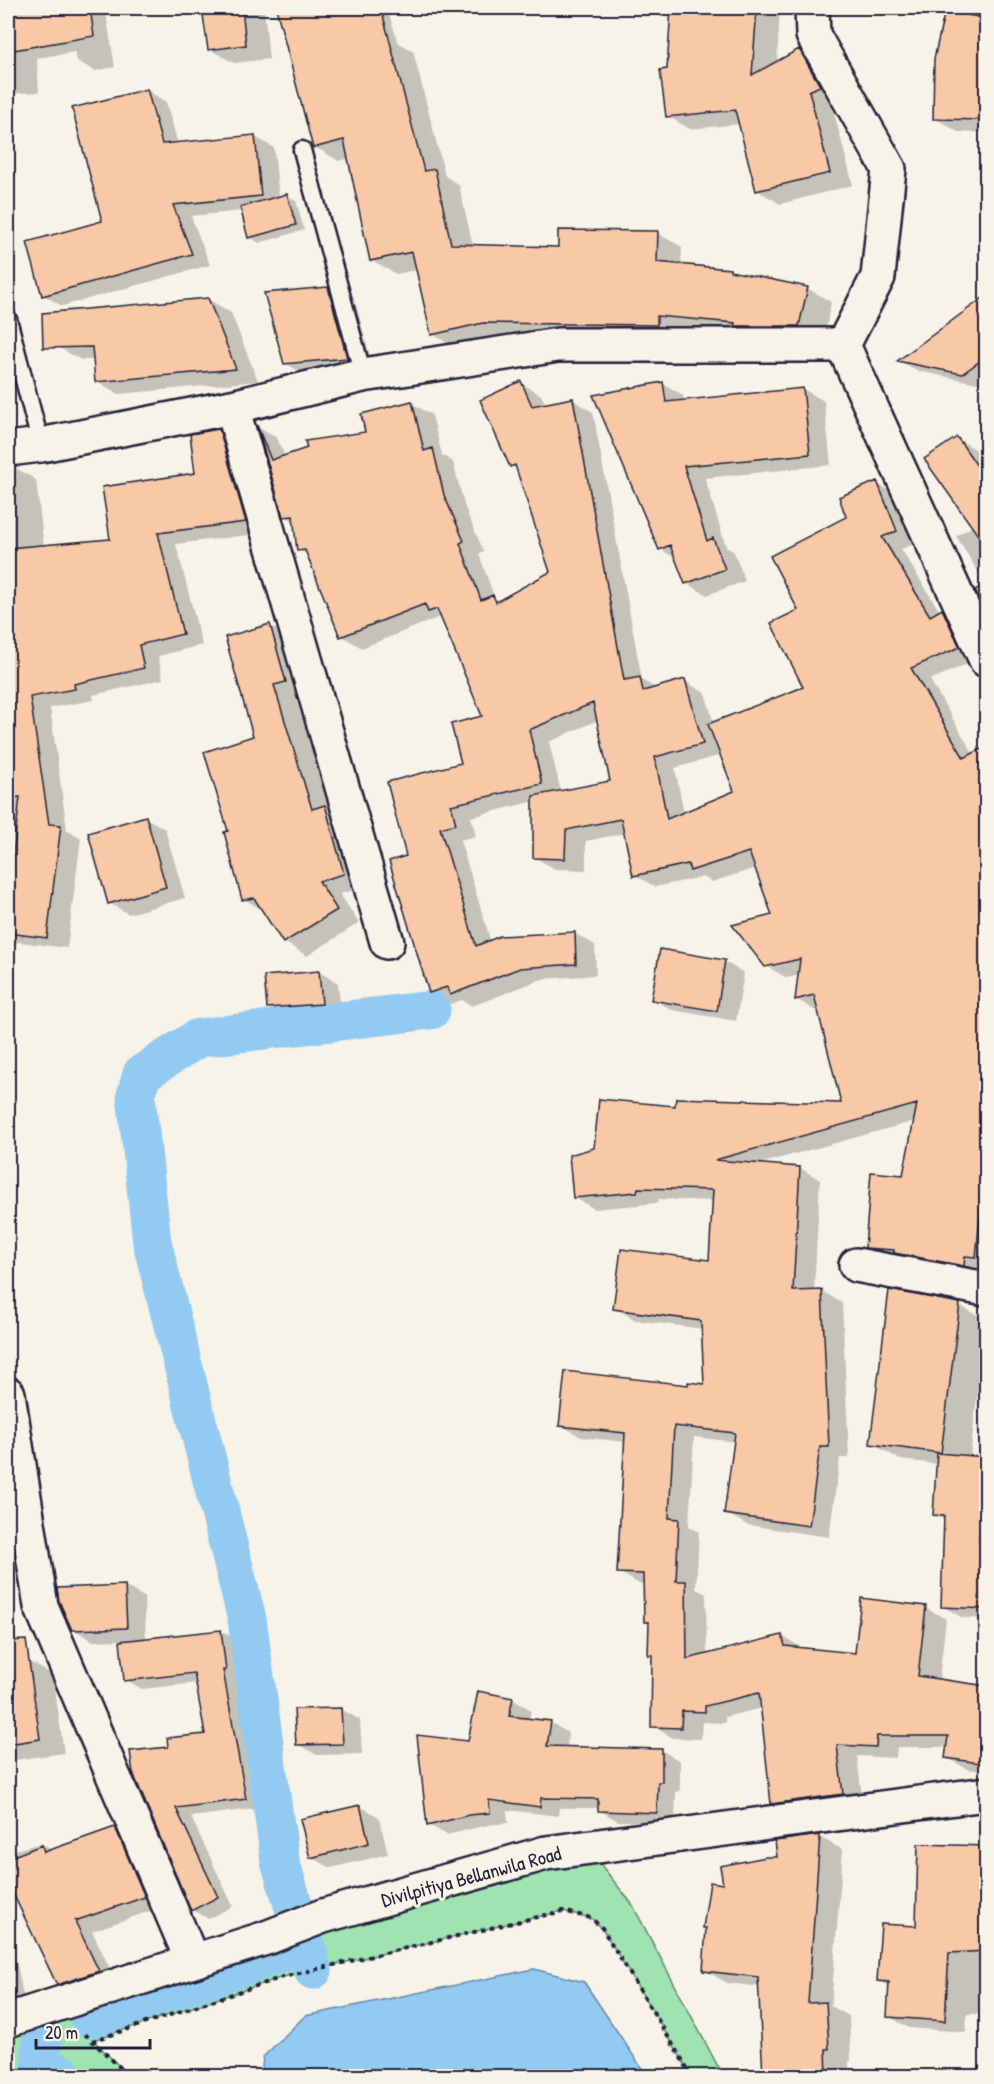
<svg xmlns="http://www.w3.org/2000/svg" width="994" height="2084" font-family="'Patrick Hand',sans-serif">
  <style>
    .green { fill: #9fe4b0; stroke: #608376; stroke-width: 1.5 }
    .water { fill: #92caf1; stroke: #6587a8; stroke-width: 1.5 }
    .shadow { fill: #0003; fill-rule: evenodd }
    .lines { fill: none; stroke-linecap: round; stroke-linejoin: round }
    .canal { stroke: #92caf1; stroke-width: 39 }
    .building { fill: #f8c8a7; stroke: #22223b; stroke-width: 1.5 }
    .lane-casing { stroke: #22223b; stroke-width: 21 }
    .street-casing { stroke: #22223b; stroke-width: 38 }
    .secondary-casing { stroke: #22223b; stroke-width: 38 }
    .path { stroke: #22223b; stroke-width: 4; stroke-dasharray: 4.5 4.5; stroke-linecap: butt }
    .lane { stroke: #f7f3e8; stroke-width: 16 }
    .street { stroke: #f7f3e8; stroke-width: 33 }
    .secondary { stroke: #f7f3e8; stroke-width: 33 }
    .labels { text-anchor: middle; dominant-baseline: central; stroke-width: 6; stroke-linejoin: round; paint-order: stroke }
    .street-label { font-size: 20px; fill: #22223b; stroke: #f7f3e8 }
  </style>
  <rect width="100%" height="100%" fill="#f7f3e8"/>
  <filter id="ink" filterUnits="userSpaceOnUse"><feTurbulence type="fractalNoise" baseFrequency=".0167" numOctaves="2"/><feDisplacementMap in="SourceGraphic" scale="12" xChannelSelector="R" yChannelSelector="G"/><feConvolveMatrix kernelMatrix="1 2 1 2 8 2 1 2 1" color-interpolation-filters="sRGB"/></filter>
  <g filter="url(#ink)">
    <path class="green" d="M593 1855 632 1904 723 2076H692L602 1928 591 1918 563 1911 283 1977 93 2040 129 2076H20L8 2063V2020Z"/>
    <path class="water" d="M534 1969 584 1982 647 2076H261L263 2057 305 2016Z"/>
    <path class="shadow" d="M8 8H105L115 67 95 71 77 61 75 52 37 58 39 92 8 94Z
      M204 8H264L269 59 234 63 209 49Z
      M277 8H387L398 42 413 51 445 176 459 185 473 246 560 249 657 233 682 247 681 266 730 271 735 274 807 288 831 302 824 339 456 348 432 334 418 270 396 274 371 260 350 158 339 161 315 147Z
      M672 8H780L777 63 799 50 822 63 842 99 832 105 853 185 780 204 757 190 740 124 690 129 667 116Z
      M947 8H986V132H958L935 118V59Z
      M147 90 166 102 178 144 254 136 274 148 279 198 287 195 296 201 304 230 259 243 250 237 242 211 191 216 210 265 62 306 43 295 104 222Z
      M328 288 356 305 375 374 313 379 285 363Z
      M986 297V381L982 384 918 371 900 361Z
      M208 299 231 313 258 381 119 394 96 381 94 360H81L58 347Z
      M521 383 541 395 546 405 573 400 593 412 642 680 657 689 685 681 705 693 714 723 805 688 801 610 848 517 876 483 897 495 917 543 901 549 940 612 942 611 963 623 979 659 930 680 974 755H986V1267L984 1277 887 1259 867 1247 904 1177 915 1121 759 1164 800 1168 820 1180 814 1292 822 1291 842 1303 849 1458H840L829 1537 747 1525 726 1513 736 1442 694 1437 689 1526 699 1532 696 1589 706 1594 707 1655 782 1636 802 1648 856 1654 926 1608 946 1619 939 1680 986 1687V1777L982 1775V1771L967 1769 946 1757 948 1747H897L896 1758 857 1756 863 1805 793 1815 773 1803 762 1708 725 1717V1723L702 1722 701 1739 673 1738 652 1726 654 1656 650 1654 651 1624 645 1621V1584H639L619 1572 626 1442 581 1437 561 1425 689 1386H705L703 1329 635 1320 615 1308 711 1262 714 1201 658 1199V1203L595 1209 574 1198 596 1149 677 1107 843 1105 819 1010 816 1011 796 999 799 975 787 978 766 966 774 917 756 868 712 882 703 877 655 887 635 875 626 833 586 841V870L555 869 534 857 535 801 471 817 476 836 460 840 491 942 574 933 595 945 596 975 542 979 472 1006 462 1000 451 1004 431 992 408 857 463 764 485 717 442 619 440 617 362 648 342 636 309 556 299 550 296 522 285 516 259 428 277 438 285 457 367 434 411 403 432 415 442 455 453 462 465 508 484 552 479 554 495 599 500 602 552 573 518 470 512 466ZM443 605 444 608 427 611ZM598 720 612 782 561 792 549 742ZM722 755 736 791 684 813 675 768Z
      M662 383 683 395 684 401 803 389 824 401 831 465 705 478 726 547 734 552 745 581 707 595 686 583 677 559 660 549Z
      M219 430 238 442 265 533 176 544 202 645 158 656 163 679 93 695 94 700 50 708 67 830 81 838 67 948 19 942 8 946V469L16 468 36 480 44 547 111 541 197 475Z
      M957 438 975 449 986 465V612V585L956 536 973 526Z
      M270 626 293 639 308 695 296 698 330 810 348 820 366 887 340 894 359 923 307 956 284 942 264 911 244 899 230 832 255 737Z
      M146 818 165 829 185 898 129 914 109 903Z
      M661 951 725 962 744 973 736 1021 672 1010 653 999Z
      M319 972 338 983 341 1014 288 1019 268 1008Z
      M959 1305 986 1320 970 1457 986 1458V1619L963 1618 942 1606 945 1521 934 1514 938 1464 900 1460 872 1443Z
      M124 1586 144 1597 146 1639 221 1631 237 1640 241 1679H239L261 1808 191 1817 233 1906 209 1919 193 1910 134 1773 170 1749 206 1736 197 1683 142 1689 126 1680 121 1640 93 1641 73 1629Z
      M28 1661 53 1675 64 1753 8 1761V1663Z
      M512 1699 531 1710 529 1719 550 1722 568 1733 567 1748 661 1750 680 1761V1791L676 1792 675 1822 618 1821 599 1810V1808H559L558 1816 507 1810 508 1823 488 1825 447 1835 429 1825 469 1743Z
      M341 1709 360 1720 362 1754 317 1755 297 1744Z
      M8 1788 13 1823 8 1824Z
      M360 1806 379 1817 388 1854 331 1868 311 1857Z
      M986 1814V2014H967L966 2032 909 2028 888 2016 890 1987 879 1980 917 1928 982 1847V1815Z
      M115 1829 133 1839 162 1907 92 1931 116 1981 76 1994 58 1984 8 1879V1852L41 1843 53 1850Z
      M820 1837 843 1850 831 2006 849 2016 851 2061H849V2076H763L760 1987 727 1983 704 1970 725 1886 779 1859 777 1842Z
      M8 1920 27 2014 8 2031Z"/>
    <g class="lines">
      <path class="canal" d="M313 1970 280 1861 247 1619 152 1242 136 1095 142 1074 198 1038 431 1010
        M90 2019 306 1945
        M42 2040 41 2063 64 2076"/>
    </g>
    <path class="building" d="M8 8H90L94 36 8 51Z
      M202 8H242L246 45 208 50Z
      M276 8H381L424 171 435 169 451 244 558 247V230L658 231 657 262 730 269V271L808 287 799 326H734L735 323 657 316V325L483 323 431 335 412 252 370 261 344 140 313 148Z
      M671 8H757L752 75 799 49 820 86 809 91 830 173 756 191 735 110 666 117 660 70 667 69Z
      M945 10 987 19V120L933 119 934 59Z
      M147 89 162 144 255 135 261 196 173 205 192 254 42 296 27 242 102 221 72 108Z
      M287 194 296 225 248 238 240 207Z
      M328 287 347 358 284 364 264 293Z
      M987 295V356L962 374 897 361Z
      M208 298 236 369 95 382 92 347 43 348 42 313Z
      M521 381 532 406 573 398 624 680 640 677 643 691 685 679 703 744 655 757 667 819 734 791 708 724 803 687 771 623 798 610 770 556 846 517 839 497 877 481 897 531 882 537 930 616 942 609 960 647 911 668 964 758 987 746V1145L976 1257 965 1256 964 1266 894 1253V1250L865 1248 871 1172 903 1175 917 1104 715 1160 800 1167 793 1291 822 1290 829 1447H820L809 1526 724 1514 735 1433 674 1426 669 1518 679 1519 676 1581H686L687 1659 782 1635 785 1646 855 1653 861 1598 926 1606 918 1676 987 1686V1764L945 1758 948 1736H877L876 1747 837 1745 843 1794 771 1804 759 1693 705 1706V1712L682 1711 681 1728 651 1727 652 1655H648L649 1622H644L643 1574 617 1573 625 1433 559 1426 565 1371 688 1385V1382L704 1384 701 1321 613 1309 621 1249 709 1260 713 1190 638 1188 637 1192 573 1198 569 1155 594 1148 599 1099 675 1106 676 1098 841 1103 814 995 795 1000 800 959 765 967 732 925 772 915 749 852 690 871 688 864 633 876 621 819 566 830 565 859 533 858V796L610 781 593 703 529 730 542 784 451 805 456 824 440 828 476 946 500 936 575 932 576 964 520 968 450 995 447 987 429 993 389 861 406 856 387 782 461 763 451 724 482 716 437 609 428 612 425 604 340 637 305 550 297 551 293 516 283 517 257 425 271 460 307 448 305 441 365 432 361 414 412 401 424 451 433 448 444 495 464 541 460 543 481 600 493 595 496 602 550 572 515 465 510 467 480 400Z
      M663 382 666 402 803 388 810 454 684 466 707 541 713 538 725 569 685 584 670 545 659 550 593 395Z
      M219 429 246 522 158 533 183 634 139 645 144 668 74 684 75 689 30 697 49 824 61 825 47 938 8 933V898L20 797 8 799V548L110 539 102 487 195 473 190 434Z
      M957 437 987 480V548L924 459Z
      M987 583V616L975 590Z
      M270 624 286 682 274 685 312 809 325 805 344 874 319 881 337 910 283 943 254 898 242 900 224 832 228 831 204 752 253 736 225 637Z
      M146 816 166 887 108 904 88 833Z
      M660 949 725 960 717 1011 651 1000Z
      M319 971 322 1004 267 1008 264 976Z
      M889 1290 960 1303 941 1453 870 1444Z
      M937 1453 986 1457 979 1542 987 1543V1609L941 1607 944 1516 933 1515Z
      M125 1585 127 1628 72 1630 59 1601 57 1588Z
      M221 1630 226 1670H223L246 1799 176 1808 218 1897 191 1911 133 1773 130 1751 168 1747 167 1738 205 1734 194 1673 124 1681 120 1641Z
      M26 1640 40 1739 8 1744V1641Z
      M478 1691 513 1698 509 1716 551 1721 547 1746 662 1749V1782H658L657 1813 598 1811V1799L541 1798 540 1807 489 1800 490 1813 469 1815 427 1826 417 1735 468 1741Z
      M341 1708 343 1744 296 1745 294 1709Z
      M360 1805 369 1843 310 1858 300 1819Z
      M115 1827 145 1897 75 1921 99 1971 57 1985 8 1883V1858L42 1845 44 1852Z
      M820 1835 808 2003 826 2002 829 2049H826L827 2076H763L758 1977 703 1971 706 1928H703L710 1882 723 1884 720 1866 766 1857H777L775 1841Z
      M918 1844 987 1846V1951L949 1953 945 2021 887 2017 889 1982 877 1981 881 1924 916 1926Z"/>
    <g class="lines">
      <defs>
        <path id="lane" d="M302 150 363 375
          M8 319 41 445"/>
        <path id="street" d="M812 8 813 35 889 169 878 277 843 345 986 660
          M232 407 387 942
          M8 449 41 445 232 407 363 375 558 345H843
          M856 1265 986 1289
          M8 1394 41 1606 192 1960"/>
        <path id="secondary" d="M8 2020 266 1938 323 1916 546 1853 986 1794"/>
      </defs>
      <use href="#lane" class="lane-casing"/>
      <use href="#street" class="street-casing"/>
      <use href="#secondary" class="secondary-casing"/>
      <path class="path" d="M85 2034 129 2076
        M92 2041 283 1977 563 1911 591 1918 602 1928 692 2076"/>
      <use href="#lane" class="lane"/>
      <use href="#street" class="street"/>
      <use href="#secondary" class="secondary"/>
    </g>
  </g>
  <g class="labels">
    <g class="street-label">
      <text transform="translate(471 1876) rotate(-15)">Divilpitiya Bellanwila Road</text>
    </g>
  </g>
  <rect width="994" height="2084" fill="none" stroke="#f7f3e8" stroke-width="30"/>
  <rect x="15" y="15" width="964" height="2054" fill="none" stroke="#22223b" stroke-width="2" filter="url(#ink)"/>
  <path d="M36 2039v9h114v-9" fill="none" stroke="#22223b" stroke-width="3"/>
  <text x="45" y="2039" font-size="18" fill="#22223b" stroke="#f7f3e8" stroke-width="4.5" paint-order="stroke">20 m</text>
</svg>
